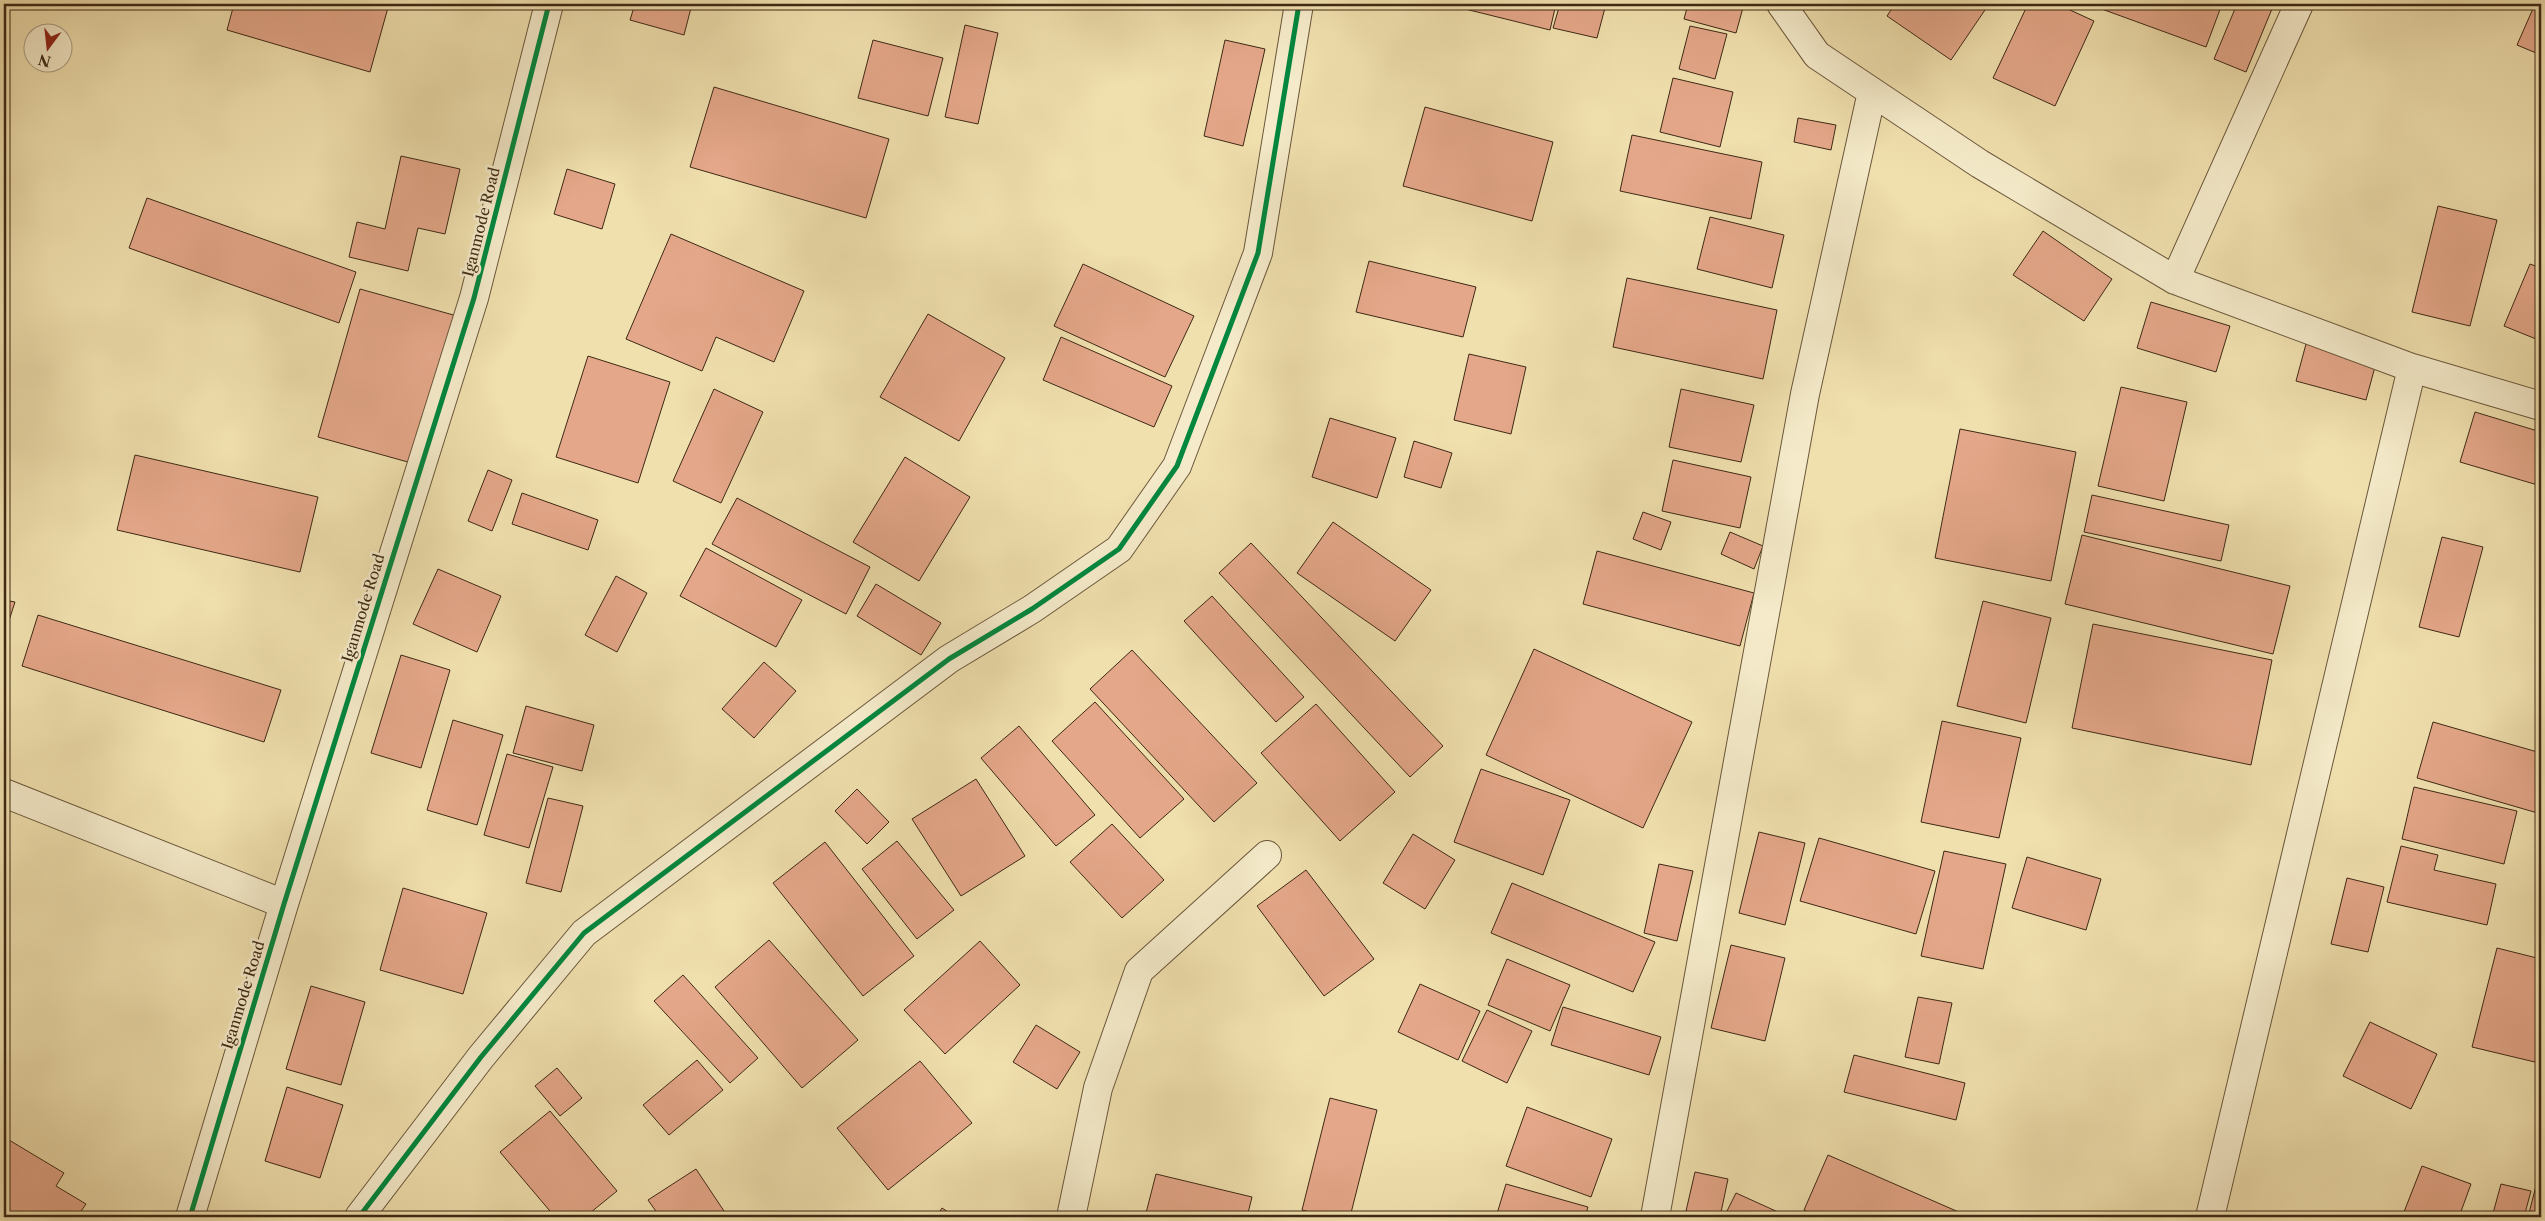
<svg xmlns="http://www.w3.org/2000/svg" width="2545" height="1221" font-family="'Libre Caslon Text',serif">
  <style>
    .building { fill: #e4a789; stroke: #3e2915 }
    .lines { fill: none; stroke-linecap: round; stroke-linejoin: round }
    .street-casing { stroke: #6a573b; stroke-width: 30 }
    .street { stroke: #f5ebca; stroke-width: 28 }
    .cycleway-casing { stroke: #f5ebca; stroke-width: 8 }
    .cycleway { stroke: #00873e; stroke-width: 5 }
    .labels { text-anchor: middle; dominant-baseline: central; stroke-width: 5; stroke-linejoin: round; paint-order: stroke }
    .street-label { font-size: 15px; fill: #3e2915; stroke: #f5ebca }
  </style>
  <rect width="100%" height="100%" fill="#f0e0ae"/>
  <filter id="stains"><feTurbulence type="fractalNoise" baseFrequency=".004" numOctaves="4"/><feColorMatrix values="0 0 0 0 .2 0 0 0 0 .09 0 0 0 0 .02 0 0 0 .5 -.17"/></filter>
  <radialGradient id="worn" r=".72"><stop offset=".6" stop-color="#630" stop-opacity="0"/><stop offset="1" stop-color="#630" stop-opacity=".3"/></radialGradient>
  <path class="building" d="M234 4H389L370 72 227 30Z
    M635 4H692L684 35 630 20Z
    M1418 4H1438L1437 9Z
    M1454 4H1556L1550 30 1453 6Z
    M1560 4H1606L1597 38 1553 28Z
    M1688 4H1744L1736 33 1684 19Z
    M1895 4H1989L1951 60 1887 16Z
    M2028 4H2057L2094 21 2055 106 1993 78Z
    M2088 4H2222L2206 47Z
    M2237 4H2274L2246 72 2214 59Z
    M2535 4H2541V55L2517 45Z
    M965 25 998 33 978 124 945 117Z
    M1690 26 1727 34 1715 79 1679 69Z
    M873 40 943 58 928 116 858 98Z
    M1225 40 1265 49 1243 146 1204 136Z
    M1673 78 1733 92 1720 147 1660 132Z
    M714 87 889 139 866 218 690 167Z
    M1425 107 1553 142 1532 221 1403 186Z
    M1798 118 1836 125 1831 150 1794 142Z
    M1632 135 1762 162 1751 219 1620 191Z
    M401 156 460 169 445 234 418 228 408 271 349 257 357 222 385 229Z
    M567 169 615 184 602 229 554 214Z
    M147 198 356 272 339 323 129 248Z
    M2438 206 2497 220 2470 326 2412 312Z
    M1710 217 1784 235 1772 288 1697 269Z
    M2043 231 2112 279 2084 321 2013 275Z
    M671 234 804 291 774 362 716 337 702 371 626 339Z
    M1369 261 1476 287 1463 337 1356 312Z
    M1083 264 1194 316 1165 377 1054 326Z
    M2530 264 2541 268V341L2504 326Z
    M1627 278 1777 310 1763 379 1613 347Z
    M360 289 457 316 415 464 318 437Z
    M2151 302 2230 326 2216 372 2137 348Z
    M928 314 1005 358 959 441 880 397Z
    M1061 337 1172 386 1154 427 1043 380Z
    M2306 344 2376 363 2366 400 2296 381Z
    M1469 354 1526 367 1511 434 1454 420Z
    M588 356 670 382 638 483 556 457Z
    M2121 387 2187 402 2164 501 2098 486Z
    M714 389 763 412 721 503 673 481Z
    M1681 389 1754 405 1741 462 1669 447Z
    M2475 412 2541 432V486L2460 462Z
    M1330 418 1396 438 1377 498 1312 477Z
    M1960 429 2076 452 2051 581 1935 558Z
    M1414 441 1452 453 1441 488 1404 477Z
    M135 455 318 497 300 572 117 530Z
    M905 457 970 497 919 581 853 542Z
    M1673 460 1751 477 1740 528 1662 511Z
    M488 470 512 480 492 531 468 521Z
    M522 493 598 520 588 550 512 524Z
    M2092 495 2229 525 2221 561 2084 532Z
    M737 498 870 567 846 614 712 544Z
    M1643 512 1671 522 1661 550 1633 539Z
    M1333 522 1431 590 1395 641 1297 573Z
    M1730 532 1763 546 1754 569 1721 554Z
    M2082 535 2290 586 2273 654 2065 604Z
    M2442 537 2483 547 2459 637 2419 627Z
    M1251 543 1443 746 1410 777 1219 573Z
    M706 548 802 600 776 647 680 596Z
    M1597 551 1754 593 1740 646 1583 604Z
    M438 569 501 596 477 652 413 624Z
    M616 576 647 593 617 652 585 635Z
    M876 584 941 623 921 655 857 616Z
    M1212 596 1304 697 1276 722 1184 621Z
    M4 600 15 602 4 636Z
    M1983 601 2051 618 2026 723 1957 706Z
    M38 615 281 690 264 742 22 666Z
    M2093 624 2272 660 2251 765 2072 728Z
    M1534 649 1692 722 1643 828 1486 755Z
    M1132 650 1257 783 1214 822 1090 689Z
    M401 655 450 670 421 768 371 753Z
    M764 662 796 691 754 738 722 709Z
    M1095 702 1184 799 1140 838 1052 741Z
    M1316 704 1395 792 1340 841 1261 753Z
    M526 706 594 725 582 771 513 753Z
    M453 720 503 735 477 825 427 810Z
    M1942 721 2021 738 1999 838 1921 822Z
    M2433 722 2541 753V814L2417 778Z
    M1019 726 1095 815 1056 846 981 758Z
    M507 754 553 767 529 848 484 835Z
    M1481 769 1570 800 1543 875 1454 842Z
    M976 779 1025 856 961 896 912 819Z
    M2414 787 2517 811 2504 864 2402 839Z
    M857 789 889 822 867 844 835 811Z
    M548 798 583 806 561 892 526 883Z
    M1112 824 1164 880 1122 918 1070 862Z
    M1759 832 1805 843 1785 925 1739 913Z
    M1413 834 1455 860 1425 909 1383 883Z
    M1819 838 1935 871 1916 934 1800 901Z
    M897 841 954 910 917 939 862 869Z
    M825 842 914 956 863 996 773 883Z
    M2401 846 2438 855 2434 870 2496 884 2487 925 2387 902Z
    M1944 851 2006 864 1983 969 1921 956Z
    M2027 857 2101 879 2086 930 2012 908Z
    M1659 864 1693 871 1677 941 1644 933Z
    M1306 870 1374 959 1324 996 1257 906Z
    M2347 878 2384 887 2368 952 2331 944Z
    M1512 883 1655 942 1633 992 1491 933Z
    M403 888 487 913 463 994 380 970Z
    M769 940 858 1040 802 1088 715 987Z
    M980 941 1020 985 945 1054 904 1010Z
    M1731 945 1785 958 1765 1041 1711 1028Z
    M2497 948 2541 959V1053L2539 1063 2472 1047Z
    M1507 959 1570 985 1550 1031 1488 1005Z
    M683 975 758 1058 730 1083 654 1001Z
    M1420 984 1480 1011 1458 1060 1398 1032Z
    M311 986 365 1002 341 1085 286 1069Z
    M1918 997 1952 1003 1939 1064 1905 1057Z
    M1563 1007 1661 1037 1649 1075 1551 1045Z
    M1487 1010 1532 1031 1507 1083 1462 1061Z
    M2370 1022 2437 1054 2411 1109 2343 1076Z
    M1036 1025 1080 1052 1057 1089 1013 1062Z
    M1854 1055 1965 1083 1956 1120 1844 1092Z
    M697 1060 723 1090 669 1135 643 1105Z
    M920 1061 972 1123 888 1190 837 1128Z
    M557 1068 582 1098 560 1116 535 1086Z
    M287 1087 343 1105 320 1178 265 1161Z
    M1330 1098 1377 1110 1350 1217H1329L1302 1210Z
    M1527 1107 1612 1139 1591 1197 1506 1166Z
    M550 1111 617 1191 585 1217H555L500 1152Z
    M4 1137 64 1173 56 1186 86 1204 77 1217H4Z
    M1828 1155 1961 1213 1959 1217H1820L1804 1210Z
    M2422 1166 2471 1184 2459 1217H2402Z
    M2541 1166V1217H2528Z
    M696 1169 728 1217H660L648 1200Z
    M1695 1172 1728 1179 1720 1217 1686 1211Z
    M1156 1174 1252 1197 1247 1217H1145Z
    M1506 1184 1588 1207 1585 1217H1496Z
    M2501 1184 2531 1191 2524 1217H2492Z
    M1736 1193 1789 1217H1724Z
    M942 1208 956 1217H936Z
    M848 1211 859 1217H845Z"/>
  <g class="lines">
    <defs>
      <path id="street" d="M1781 4 1817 55 1980 164 2175 280 2412 368 2541 406
        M2175 280 2299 4
        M4 793 284 904
        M190 1217 284 904 474 298 549 4
        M359 1217 481 1057 584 933 949 659 1032 609 1119 549 1177 466 1258 253 1299 4
        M1071 1217 1098 1088 1139 971 1267 855
        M1655 1217 1805 394 1872 92
        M2210 1217 2412 368"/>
    </defs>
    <use href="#street" class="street-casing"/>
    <use href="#street" class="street"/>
    <defs>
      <path id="cycleway" d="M190 1217 284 904 474 298 549 4
        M359 1217 481 1057 584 933 949 659 1032 609 1119 549 1177 466 1258 253 1299 4"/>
    </defs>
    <use href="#cycleway" class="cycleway-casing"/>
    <use href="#cycleway" class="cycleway"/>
  </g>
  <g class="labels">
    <g class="street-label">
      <text transform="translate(481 222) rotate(-76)">Iganmode Road</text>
      <text transform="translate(363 608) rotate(-73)">Iganmode Road</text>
      <text transform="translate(243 995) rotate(-73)">Iganmode Road</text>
    </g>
  </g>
  <rect width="2545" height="1221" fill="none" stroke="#f0e0ae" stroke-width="20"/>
  <rect x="5" y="5" width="2535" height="1211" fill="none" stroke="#3e2915" stroke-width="2.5"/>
  <rect x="10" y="10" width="2525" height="1201" fill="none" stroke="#3e2915"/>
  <g transform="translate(48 48) rotate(195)"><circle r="24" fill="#f5ebca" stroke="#ac9d82"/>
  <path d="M0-4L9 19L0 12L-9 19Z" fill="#8f2418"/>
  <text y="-8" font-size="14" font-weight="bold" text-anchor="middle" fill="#3e2915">N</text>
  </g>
  <rect width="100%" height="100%" filter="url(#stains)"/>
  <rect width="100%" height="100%" fill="url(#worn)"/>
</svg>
